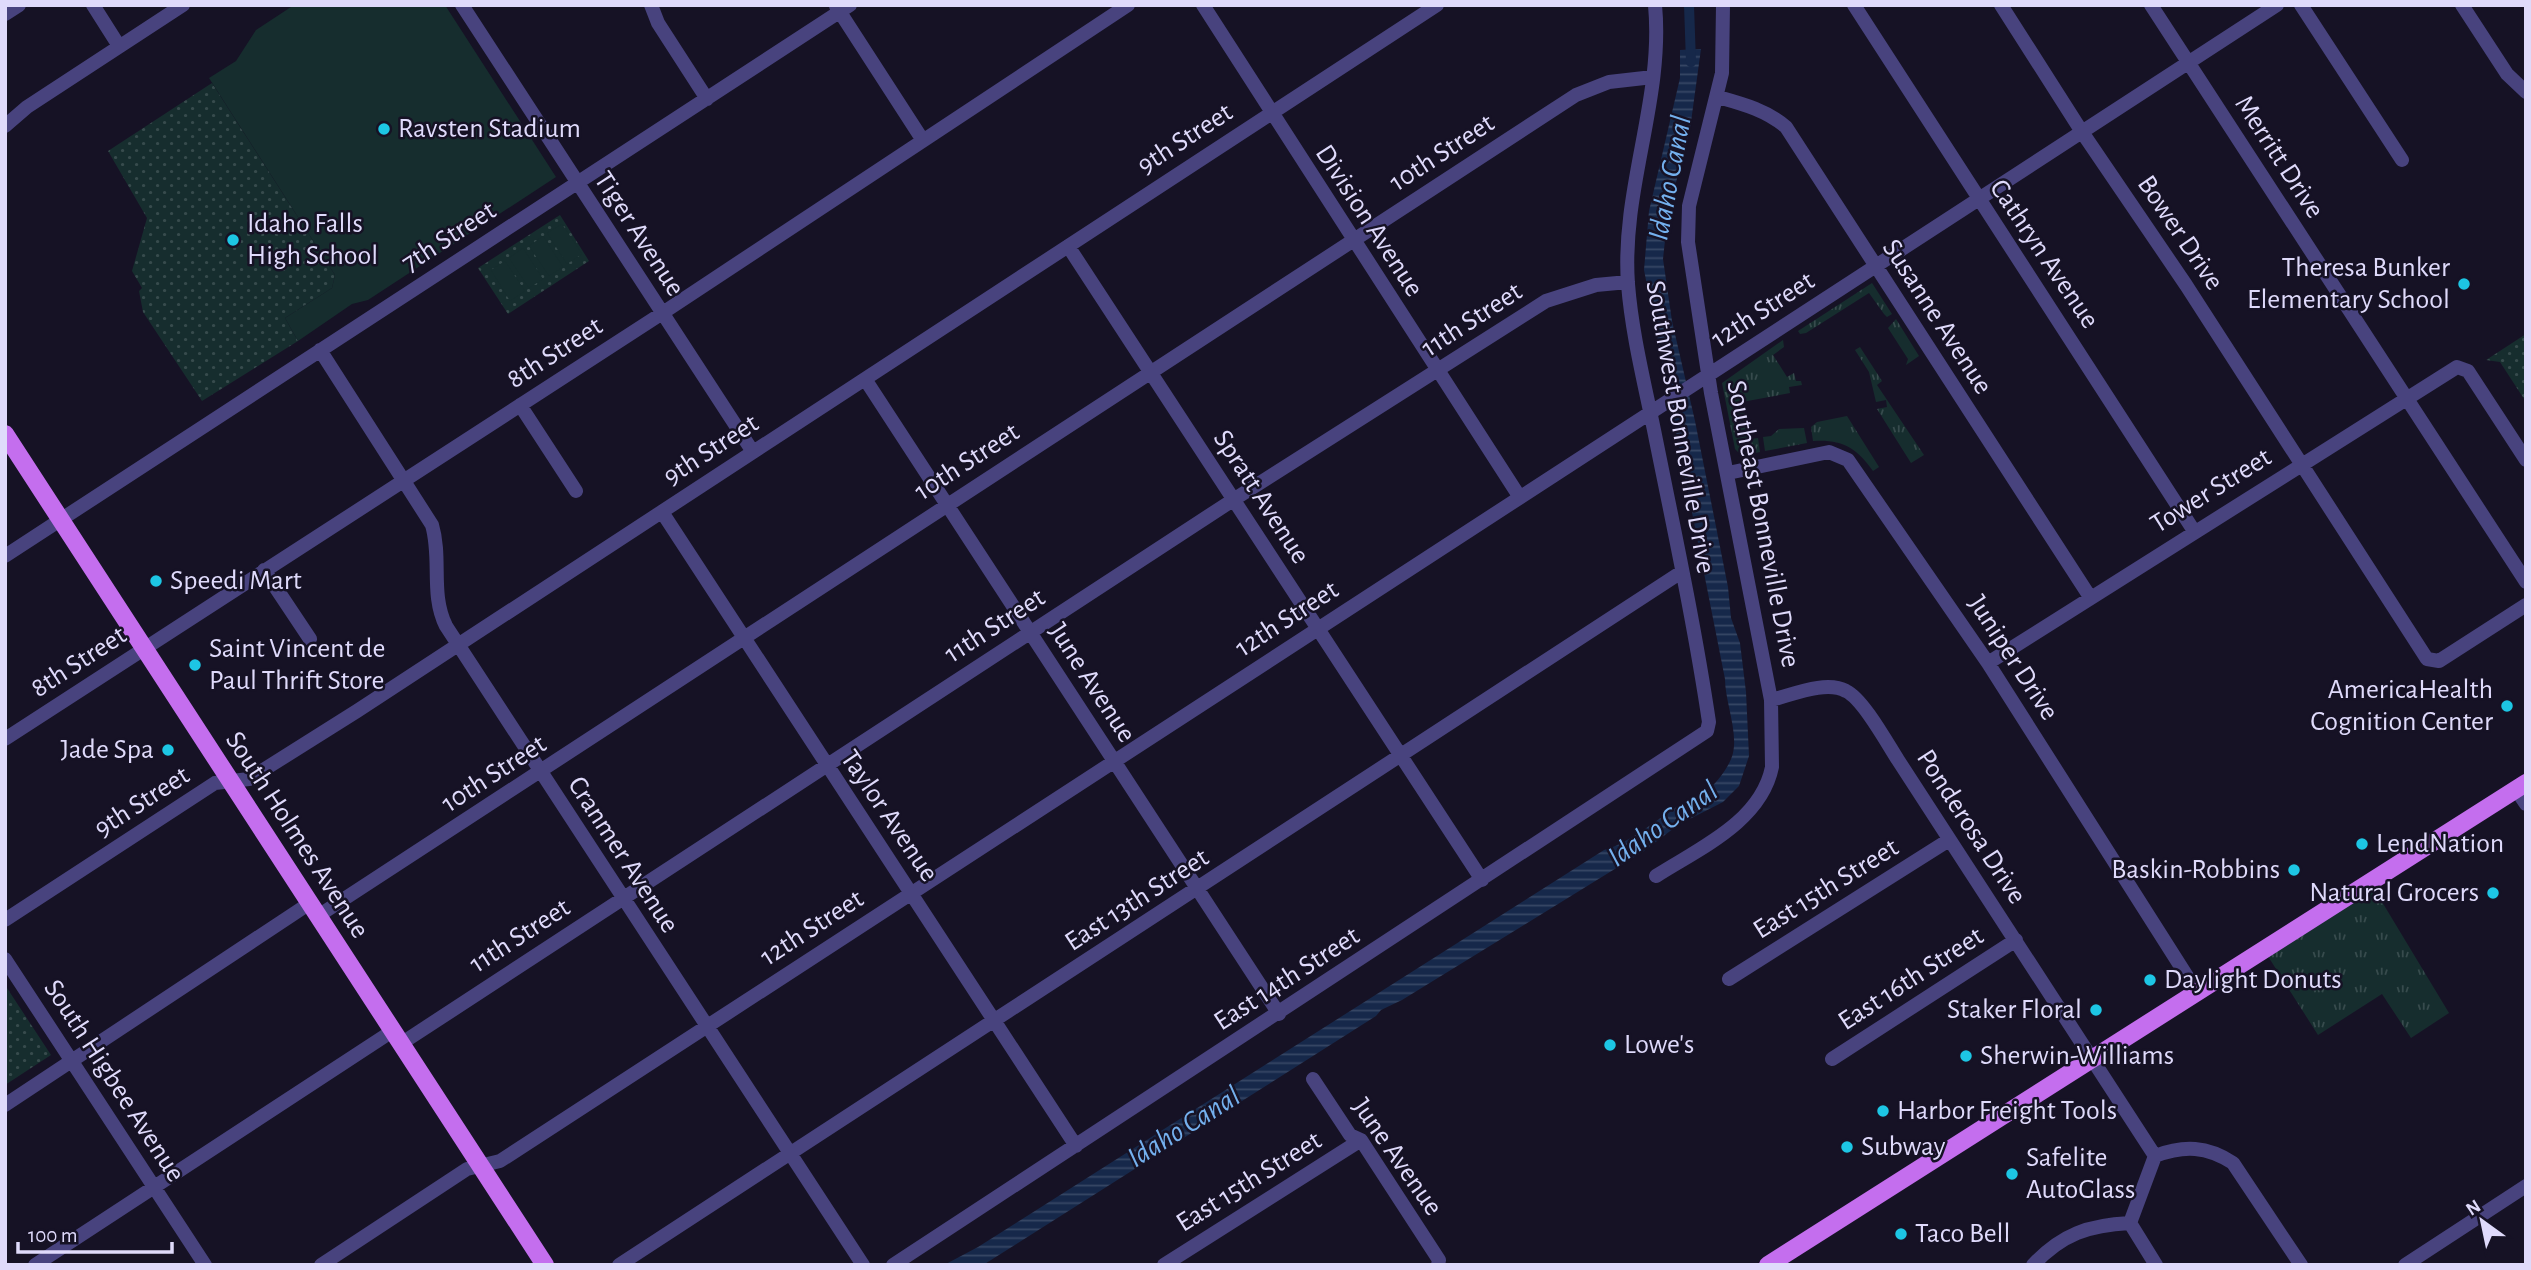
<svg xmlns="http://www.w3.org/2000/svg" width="2531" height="1270" font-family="'Alegreya Sans',sans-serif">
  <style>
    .grass { fill: url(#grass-tufts) }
    .park { fill: url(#park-dots) }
    .pitch { fill: #162d2e }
    .water { fill: url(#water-rules) }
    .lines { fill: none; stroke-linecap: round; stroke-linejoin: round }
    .canal { stroke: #16284a; stroke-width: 10 }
    .minor { stroke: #48437e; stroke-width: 14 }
    .major { stroke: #c46eee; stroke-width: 18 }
    .poi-dot { fill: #1dc6e4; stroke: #161225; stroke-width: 2.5 }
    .labels { text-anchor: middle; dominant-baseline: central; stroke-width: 5; stroke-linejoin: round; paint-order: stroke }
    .poi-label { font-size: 28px; fill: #dfdafb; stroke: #161225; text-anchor: start }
    .street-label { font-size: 28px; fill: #dfdafb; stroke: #161225 }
    .water-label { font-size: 30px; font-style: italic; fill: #74b0ee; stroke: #161225 }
  </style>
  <defs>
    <pattern id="grass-tufts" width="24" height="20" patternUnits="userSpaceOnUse" patternTransform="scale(1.75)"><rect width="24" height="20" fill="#162d2e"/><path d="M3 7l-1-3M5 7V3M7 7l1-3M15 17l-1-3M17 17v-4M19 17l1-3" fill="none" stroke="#374b4d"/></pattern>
    <pattern id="park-dots" width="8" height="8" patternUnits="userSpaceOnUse" patternTransform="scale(1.75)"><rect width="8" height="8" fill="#162d2e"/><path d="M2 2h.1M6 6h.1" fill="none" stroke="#374b4d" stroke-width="1.8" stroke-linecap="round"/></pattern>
    <pattern id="water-rules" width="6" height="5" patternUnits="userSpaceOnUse" patternTransform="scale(1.75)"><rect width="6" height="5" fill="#16284a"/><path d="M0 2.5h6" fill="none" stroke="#374765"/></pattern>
  </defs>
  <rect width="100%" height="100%" fill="#161225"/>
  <path class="grass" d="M1872 283 1892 314 1887 317 1884 314 1869 293 1806 333 1800 334 1798 331Z
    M1896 319 1919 356 1906 365 1908 359 1888 328Z
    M1783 340 1784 347 1773 355 1787 377 1794 373 1796 381H1801L1802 385 1789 387 1790 393 1742 402 1751 439 1758 438 1760 452 1742 456 1735 449 1722 383Z
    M1860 347 1882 381 1877 385 1924 455 1911 463 1877 409 1887 407 1886 400 1876 402 1869 372 1855 350Z
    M1847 416 1879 467 1873 471C1857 448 1842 439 1813 441L1811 427 1817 422Z
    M1804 428 1807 443 1765 451 1763 437 1771 436 1779 429Z
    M2370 882 2449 1013 2411 1038 2382 994 2318 1035 2264 950Z"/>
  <path class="park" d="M212 83 335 275 332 288 285 318 298 341 202 401 143 312 139 291 142 288 132 271 147 218 108 151Z
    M560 215 589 261 508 314 478 268Z
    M2526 334V402L2500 362 2486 360Z
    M5 985 51 1055 5 1085Z"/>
  <path class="pitch" d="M294 5H445L556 177 368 300 352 304 298 341 285 318 332 288 335 275 209 78 236 61 256 30Z
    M562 224 582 254 567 264 547 233Z
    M543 236 563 267 549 276 529 246Z
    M523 248 543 279 529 288 509 258Z
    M505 261 525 291 510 301 491 270Z"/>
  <path class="water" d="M1701 49 1690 129 1668 213 1663 259 1672 321 1695 421 1728 587 1731 618 1740 643 1746 692 1749 756 1739 786 1723 802 1678 825 1644 851 1402 1000 1381 1010 1376 1016 991 1260 983 1265H944L978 1247 1604 850C1633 842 1660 816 1686 801 1694 796 1703 795 1710 788 1720 779 1730 765 1733 753 1738 731 1725 701 1725 679L1644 270 1649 211 1680 78V50Z"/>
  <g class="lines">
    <path class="canal" d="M1689 5 1691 62"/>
    <path class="minor" d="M93 5 119 46
      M462 5 753 452
      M651 5 658 23 707 99
      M1203 5 1519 496
      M1854 5 2194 531
      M2001 5 2082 132 2186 285 2427 659 2439 661 2526 605
      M2151 5 2526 582
      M2301 5 2402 160
      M2462 5 2507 74 2526 92
      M836 6 922 139
      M5 14 19 5
      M1718 97C1743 104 1766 110 1786 127L2090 597
      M5 126 27 107 183 5
      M1068 246 1482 880
      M320 350 432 525C442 559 430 594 446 626L863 1265
      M865 379 1279 1014
      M520 405 576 491
      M1728 473 1829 452 1848 460 1988 663 2197 992
      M662 512 1076 1146
      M5 556 850 5
      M264 570 310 639
      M1988 663 2457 367 2468 371 2526 460
      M1771 700C1792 695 1826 680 1846 691 1863 699 1887 743 1898 760L2155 1156
      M5 739 661 314 1128 5
      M2516 789 2526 804
      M1656 876C1698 849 1761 822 1772 767L1771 700 1711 393 1688 242 1689 206 1722 73 1723 5
      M318 916 1576 95 1609 82 1653 77
      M5 920 215 783 249 779 357 711 1437 5
      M5 959 205 1265
      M1729 979 1949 840
      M402 1043 1233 500 1546 301 1596 285 1628 282
      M1832 1059 2016 940
      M1313 1079 1350 1135 1361 1140 1439 1260 1438 1265
      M5 1105 310 903
      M2155 1156C2184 1145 2207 1146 2233 1163L2301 1265
      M2130 1223 2156 1265
      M35 1265 394 1030
      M321 1265 467 1169 500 1161 2277 5
      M619 1265 1680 573
      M893 1265 1707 731 1709 722C1695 628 1675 534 1656 440 1646 389 1632 336 1628 284 1621 189 1664 99 1655 5
      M1164 1265 1361 1140
      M2033 1265C2062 1234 2089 1225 2130 1223L2155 1156
      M2405 1265 2526 1186"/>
    <path class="major" d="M5 434 545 1265
      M1768 1265 2526 783"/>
  </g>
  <g class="poi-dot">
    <circle cx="384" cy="129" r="7"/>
    <circle cx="233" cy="240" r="7"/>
    <circle cx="2464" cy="284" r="7"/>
    <circle cx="156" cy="581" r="7"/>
    <circle cx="195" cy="665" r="7"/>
    <circle cx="2507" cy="706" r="7"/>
    <circle cx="168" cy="750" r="7"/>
    <circle cx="2362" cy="844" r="7"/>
    <circle cx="2294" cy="870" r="7"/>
    <circle cx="2493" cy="893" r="7"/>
    <circle cx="2150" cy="980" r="7"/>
    <circle cx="2096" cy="1010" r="7"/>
    <circle cx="1610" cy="1045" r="7"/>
    <circle cx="1966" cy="1056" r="7"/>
    <circle cx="1883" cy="1111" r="7"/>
    <circle cx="1847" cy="1147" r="7"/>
    <circle cx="2012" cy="1174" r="7"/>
    <circle cx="1901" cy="1234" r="7"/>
  </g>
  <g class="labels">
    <g class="poi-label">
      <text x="398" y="129">Ravsten Stadium</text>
      <text x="247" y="224">Idaho Falls<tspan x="247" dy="32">High School</tspan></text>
      <text x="2450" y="268" text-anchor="end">Theresa Bunker<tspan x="2450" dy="32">Elementary School</tspan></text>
      <text x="170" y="581">Speedi Mart</text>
      <text x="209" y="649">Saint Vincent de<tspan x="209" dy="32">Paul Thrift Store</tspan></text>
      <text x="2493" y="690" text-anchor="end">AmericaHealth<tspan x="2493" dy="32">Cognition Center</tspan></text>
      <text x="154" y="750" text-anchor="end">Jade Spa</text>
      <text x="2376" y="844">LendNation</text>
      <text x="2280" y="870" text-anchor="end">Baskin-Robbins</text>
      <text x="2479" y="893" text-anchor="end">Natural Grocers</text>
      <text x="2164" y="980">Daylight Donuts</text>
      <text x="2082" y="1010" text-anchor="end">Staker Floral</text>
      <text x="1624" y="1045">Lowe's</text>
      <text x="1980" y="1056">Sherwin-Williams</text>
      <text x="1897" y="1111">Harbor Freight Tools</text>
      <text x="1861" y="1147">Subway</text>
      <text x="2026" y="1158">Safelite<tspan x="2026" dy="32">AutoGlass</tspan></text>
      <text x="1915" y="1234">Taco Bell</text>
    </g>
    <g class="street-label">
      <text transform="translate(1185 139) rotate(-33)">9th Street</text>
      <text transform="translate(1442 153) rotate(-33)">10th Street</text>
      <text transform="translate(2279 157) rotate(57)">Merritt Drive</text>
      <text transform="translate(1369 221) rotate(57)">Division Avenue</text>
      <text transform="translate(2180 233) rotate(56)">Bower Drive</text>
      <text transform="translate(639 234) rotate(57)">Tiger Avenue</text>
      <text transform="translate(449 237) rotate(-33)">7th Street</text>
      <text transform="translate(2044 254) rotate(56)">Cathryn Avenue</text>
      <text transform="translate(1763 310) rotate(-33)">12th Street</text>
      <text transform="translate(1937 317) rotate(57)">Susanne Avenue</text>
      <text transform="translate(1472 320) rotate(-33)">11th Street</text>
      <text transform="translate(555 353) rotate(-33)">8th Street</text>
      <text transform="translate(1680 427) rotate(80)">Southwest Bonneville Drive</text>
      <text transform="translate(711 450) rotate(-33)">9th Street</text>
      <text transform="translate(967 462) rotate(-33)">10th Street</text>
      <text transform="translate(2211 491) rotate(-32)">Tower Street</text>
      <text transform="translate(1261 497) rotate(57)">Spratt Avenue</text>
      <text transform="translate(1763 524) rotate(79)">Southeast Bonneville Drive</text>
      <text transform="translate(1287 619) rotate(-33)">12th Street</text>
      <text transform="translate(995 626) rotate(-33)">11th Street</text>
      <text transform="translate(2013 658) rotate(57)">Juniper Drive</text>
      <text transform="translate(79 662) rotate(-33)">8th Street</text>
      <text transform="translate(1092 683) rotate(57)">June Avenue</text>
      <text transform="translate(494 774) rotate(-33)">10th Street</text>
      <text transform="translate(142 802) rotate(-33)">9th Street</text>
      <text transform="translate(889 816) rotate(56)">Taylor Avenue</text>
      <text transform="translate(1971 827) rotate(57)">Ponderosa Drive</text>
      <text transform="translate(297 835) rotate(57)">South Holmes Avenue</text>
      <text transform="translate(623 855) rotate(57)">Cranmer Avenue</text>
      <text transform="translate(1826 889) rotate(-32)">East 15th Street</text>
      <text transform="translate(1137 900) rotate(-33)">East 13th Street</text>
      <text transform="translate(812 928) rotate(-33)">12th Street</text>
      <text transform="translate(520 936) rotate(-33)">11th Street</text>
      <text transform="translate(1287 979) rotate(-33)">East 14th Street</text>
      <text transform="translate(1911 979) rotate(-33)">East 16th Street</text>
      <text transform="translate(114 1081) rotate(57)">South Higbee Avenue</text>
      <text transform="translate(1397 1157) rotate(55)">June Avenue</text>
      <text transform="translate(1249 1182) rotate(-32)">East 15th Street</text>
    </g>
    <g class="water-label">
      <text transform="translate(1670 178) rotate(-79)">Idaho Canal</text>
      <text transform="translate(1663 824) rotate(-35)">Idaho Canal</text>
      <text transform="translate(1184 1127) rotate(-32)">Idaho Canal</text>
    </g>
  </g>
  <rect width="2531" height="1270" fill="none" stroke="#dfdafb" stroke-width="14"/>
  <g transform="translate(2482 1221) rotate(327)" stroke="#161225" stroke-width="5" paint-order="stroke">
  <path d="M0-5L12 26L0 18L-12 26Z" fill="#dfdafb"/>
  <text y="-10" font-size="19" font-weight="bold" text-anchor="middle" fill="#dfdafb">N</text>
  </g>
  <path d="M18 1242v10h154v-10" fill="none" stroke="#dfdafb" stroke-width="3.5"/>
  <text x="28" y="1242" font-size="21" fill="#dfdafb" stroke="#161225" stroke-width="5" paint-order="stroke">100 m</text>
</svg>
